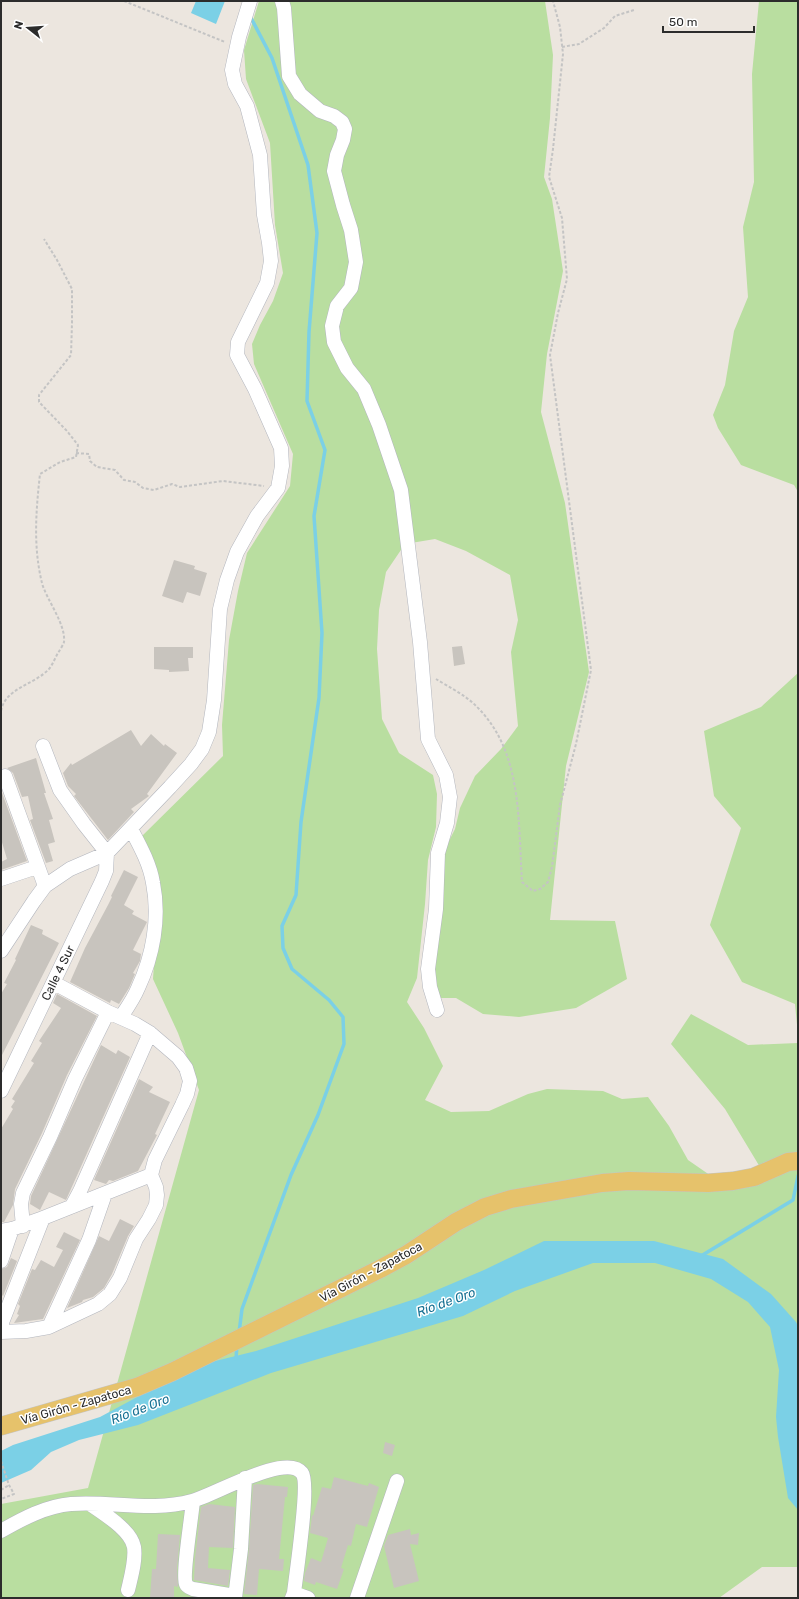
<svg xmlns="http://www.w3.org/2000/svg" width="799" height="1599" font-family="Rubik,sans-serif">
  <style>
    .green { fill: #b9dea0 }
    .water { fill: #7bd0e6 }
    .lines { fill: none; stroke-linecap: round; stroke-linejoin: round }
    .stream { stroke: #7bd0e6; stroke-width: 3.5 }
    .building { fill: #c8c4be }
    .minor-casing { stroke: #b3b6be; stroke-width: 15 }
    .major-casing { stroke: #c4c4c4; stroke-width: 19 }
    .path { stroke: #c4c4c4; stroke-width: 2; stroke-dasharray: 3 2; stroke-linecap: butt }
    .minor { stroke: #fff; stroke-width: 14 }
    .major { stroke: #e6c26b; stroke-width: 18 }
    .labels { text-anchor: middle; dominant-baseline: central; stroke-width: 3; stroke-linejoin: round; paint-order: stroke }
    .street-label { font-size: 12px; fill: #2c2c2c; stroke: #fff }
    .water-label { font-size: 13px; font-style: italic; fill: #187193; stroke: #fff }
  </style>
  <rect width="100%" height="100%" fill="#ece6df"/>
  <path class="green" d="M259 1H545L553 55 550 118 544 177 552 199 563 271 547 354 541 412 565 503 589 672 566 766 550 920 615 921 627 979 576 1008 519 1017 483 1014 456 998H438L433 976 444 851 455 829 460 808 475 776 501 749 518 726 511 652 518 620 510 575 466 551 435 539 405 544 386 572 379 610 377 649 382 719 399 753 433 775 437 794 436 827 428 860 425 904 417 978 407 1002 424 1028 443 1066 425 1100 451 1112 489 1111 528 1094 547 1089 603 1091 622 1099 648 1097 669 1126 688 1160 730 1189 766 1177 725 1109 671 1044 691 1014 748 1045 798 1043V1567H762L719 1598H1V1504L88 1488 199 1090 178 1033 153 979 159 890 141 837 223 756 222 725 229 640 238 591 247 553 290 486 293 454 254 364 252 344 260 325 273 301 283 273 275 225 270 143 246 79 244 50Z
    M759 1H798V492L794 485 741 465 718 428 713 415 725 385 734 331 748 297 743 227 754 182 752 74Z
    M798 673V1035L795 1004 742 982 710 925 741 828 714 796 704 731 761 707Z"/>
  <path class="water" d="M196 1H225L216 24 191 13Z
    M544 1241H654L723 1259 771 1294 796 1322 798 1326V1510L788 1498 778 1437 776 1417 779 1370 770 1327 748 1302 711 1279 655 1263H593L515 1291 463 1316 271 1373 138 1425 79 1440 51 1452 31 1470 1 1483V1451L13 1445 100 1417 195 1366 256 1351 418 1298 484 1270Z"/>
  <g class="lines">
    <path class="stream" d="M701 1256 793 1200 798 1176
      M239 1333 242 1309 291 1175 318 1115 344 1044 343 1017 329 1000 292 969 283 948 282 926 296 895 301 822 319 698 322 633 314 516 325 450 307 401 309 332 317 233 308 165 272 58 250 16
      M236 1359 237 1345"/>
  </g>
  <path class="building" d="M174 560 195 566 194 569 207 573 200 596 187 592 183 603 162 596Z
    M462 646 465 664 454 666 452 647Z
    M154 647H193V658H188L189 671 169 672V670L154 669Z
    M131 730 141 746 151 734 164 746 165 744 177 753 147 794 149 796 131 809 134 812 133 813 108 840 74 796 76 794 68 786 63 773 71 763 72 765Z
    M36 758 46 793H44L53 819 49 820 55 842 48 844 53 861 46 863 30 820 33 819 28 796 22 797 13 773 7 768Z
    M1 790 27 861 1 870V862L7 859 1 839Z
    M124 870 138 877 124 905 134 911 132 914 147 922 133 950 141 954 140 961 133 973 135 974 129 988 119 1004 111 1000 110 1003 70 982 85 948 108 905 112 897 111 896Z
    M31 925 43 930 42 934 59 943 1 1057V994L7 984 4 983 16 960 15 959Z
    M57 994 97 1016 67 1075 42 1133 15 1189 13 1205 4 1222H1V1129L13 1109 11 1107 15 1101 12 1099 34 1063 31 1061 42 1043 39 1041 61 1008 53 1003Z
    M101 1045 116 1054 118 1050 130 1057 66 1200 49 1192 40 1210 30 1204 31 1196Z
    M139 1079 153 1087 149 1092 170 1102 155 1134 157 1135 138 1171 113 1181 109 1180 106 1184 94 1180Z
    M120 1219 134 1226 128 1236 112 1274 104 1288 93 1297 83 1300 82 1302 67 1308 99 1236 109 1241Z
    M64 1232 80 1240 43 1319 14 1323 19 1315 17 1314 20 1306 18 1304 32 1269 35 1270 41 1260 54 1267 63 1250 56 1247Z
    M11 1258 17 1261 3 1296 1 1294V1269L7 1267Z
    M385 1442 395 1445 392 1456 383 1453Z
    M334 1477 368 1486 369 1483 379 1487 367 1527 356 1524 351 1546 348 1545 341 1568 344 1569 337 1589 316 1582 315 1585 304 1581 305 1573 311 1558 321 1562 328 1538 310 1533 312 1515 313 1516 322 1487 331 1489Z
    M257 1484 288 1487 287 1497H285L279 1559H284L283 1571 259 1569 257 1595 244 1594 249 1549 253 1485Z
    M209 1504 235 1507 233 1548 209 1547 208 1568 230 1570 228 1586 194 1580 195 1558 201 1507Z
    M410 1529 411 1535 419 1533 418 1545 410 1544 419 1581 394 1588 384 1546 388 1535Z
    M158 1534 180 1535 177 1569 178 1587 174 1586V1598H150L152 1569H156Z"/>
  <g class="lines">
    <defs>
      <path id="minor" d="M282 1 284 8 289 76 300 94 320 111 334 116 342 122 345 129 343 140 337 155 334 171 343 205 351 230 356 262 351 288 337 306 332 326 334 342 347 368 364 389 379 425 401 490 420 642 428 739 446 775 450 797 447 823 438 853 436 909 428 969 430 987 437 1010
        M43 746 60 790 84 824 107 853
        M5 776 45 886
        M1 879 37 867
        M1 951 34 901 45 886 70 869 107 853 170 787 191 764 202 749 209 732 214 700 220 609 227 580 237 552 257 516 278 488 282 466 281 448 255 389 237 355 238 342 267 283 271 261 269 243 264 215 260 155 247 106 235 84 232 70 239 37 250 1
        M121 1017C127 1008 134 998 138 988 153 956 160 918 153 883 150 864 140 846 131 829
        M1 1091 102 881 106 871 107 853
        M72 1206 80 1191 150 1033
        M23 1226 21 1204 23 1193 50 1137 75 1079 108 1012
        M1 1231 12 1229 43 1218 151 1175
        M1 1261 12 1229
        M1 1325 43 1218
        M49 1327 89 1240 105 1194
        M1 1332 26 1331 49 1327 98 1304 110 1294 120 1278 136 1239 149 1219 156 1205 157 1195 156 1187 151 1175 155 1160 182 1105 187 1094 190 1081 186 1068 178 1057 150 1033 135 1024 108 1012 54 983
        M193 1501C192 1514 182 1576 186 1584 187 1587 191 1588 193 1589L235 1596
        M90 1504C104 1514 131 1530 134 1547 136 1560 131 1577 128 1590
        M1 1531C22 1519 46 1506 71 1504 113 1501 151 1512 192 1501 213 1496 286 1452 302 1473 310 1483 296 1575 294 1593L292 1598
        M294 1593 308 1598
        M235 1598 241 1549 245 1478
        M357 1598 397 1481"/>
      <path id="major" d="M1 1426 137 1387 172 1372 380 1269 406 1255 456 1222 485 1207 511 1199 602 1183 629 1181 708 1183 733 1181 754 1177 788 1162 798 1161"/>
    </defs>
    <use href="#minor" class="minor-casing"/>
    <use href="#major" class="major-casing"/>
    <path class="path" d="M124 1 225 42
      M562 47 579 44 604 28 615 16 634 10
      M76 453 89 454 90 461 97 467 115 470 124 480 135 482 143 488 154 490 172 484 180 487 223 481 264 486
      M436 679C447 686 467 696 476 706 523 751 518 822 522 882L533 891 540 889 548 882 552 867 560 805 576 744 591 670 550 355 558 313 567 279 562 218 549 177 553 149 563 54 560 27 553 1
      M1 711C5 688 34 685 49 669 53 664 55 658 58 653 60 650 63 645 64 642 66 624 46 599 42 583 33 547 36 510 40 474L60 462 76 457 78 445 67 431 39 402V395L71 355 72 323V289L57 260 44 239
      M1 1461 9 1485 14 1494 1 1499
      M1 1490 9 1485"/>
    <use href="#minor" class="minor"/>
    <use href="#major" class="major"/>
  </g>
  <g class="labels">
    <g class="street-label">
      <text transform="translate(58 973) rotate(-64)">Calle 4 Sur</text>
      <text transform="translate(371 1272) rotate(-28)">Vía Girón - Zapatoca</text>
      <text transform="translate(76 1405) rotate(-16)">Vía Girón - Zapatoca</text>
    </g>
    <g class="water-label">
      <text transform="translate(446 1302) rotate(-20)">Río de Oro</text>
      <text transform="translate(140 1409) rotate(-21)">Río de Oro</text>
    </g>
  </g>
  <rect width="799" height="1599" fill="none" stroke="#2c2c2c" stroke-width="4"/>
  <g transform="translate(28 28) rotate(287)" stroke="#ffffff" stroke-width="3" paint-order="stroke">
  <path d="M0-3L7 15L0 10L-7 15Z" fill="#2c2c2c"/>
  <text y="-6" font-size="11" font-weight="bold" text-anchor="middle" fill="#2c2c2c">N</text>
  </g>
  <path d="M663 26v6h91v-6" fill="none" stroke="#2c2c2c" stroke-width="2"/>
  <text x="669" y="26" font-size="12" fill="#2c2c2c" stroke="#ffffff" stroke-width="3" paint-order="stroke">50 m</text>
</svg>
